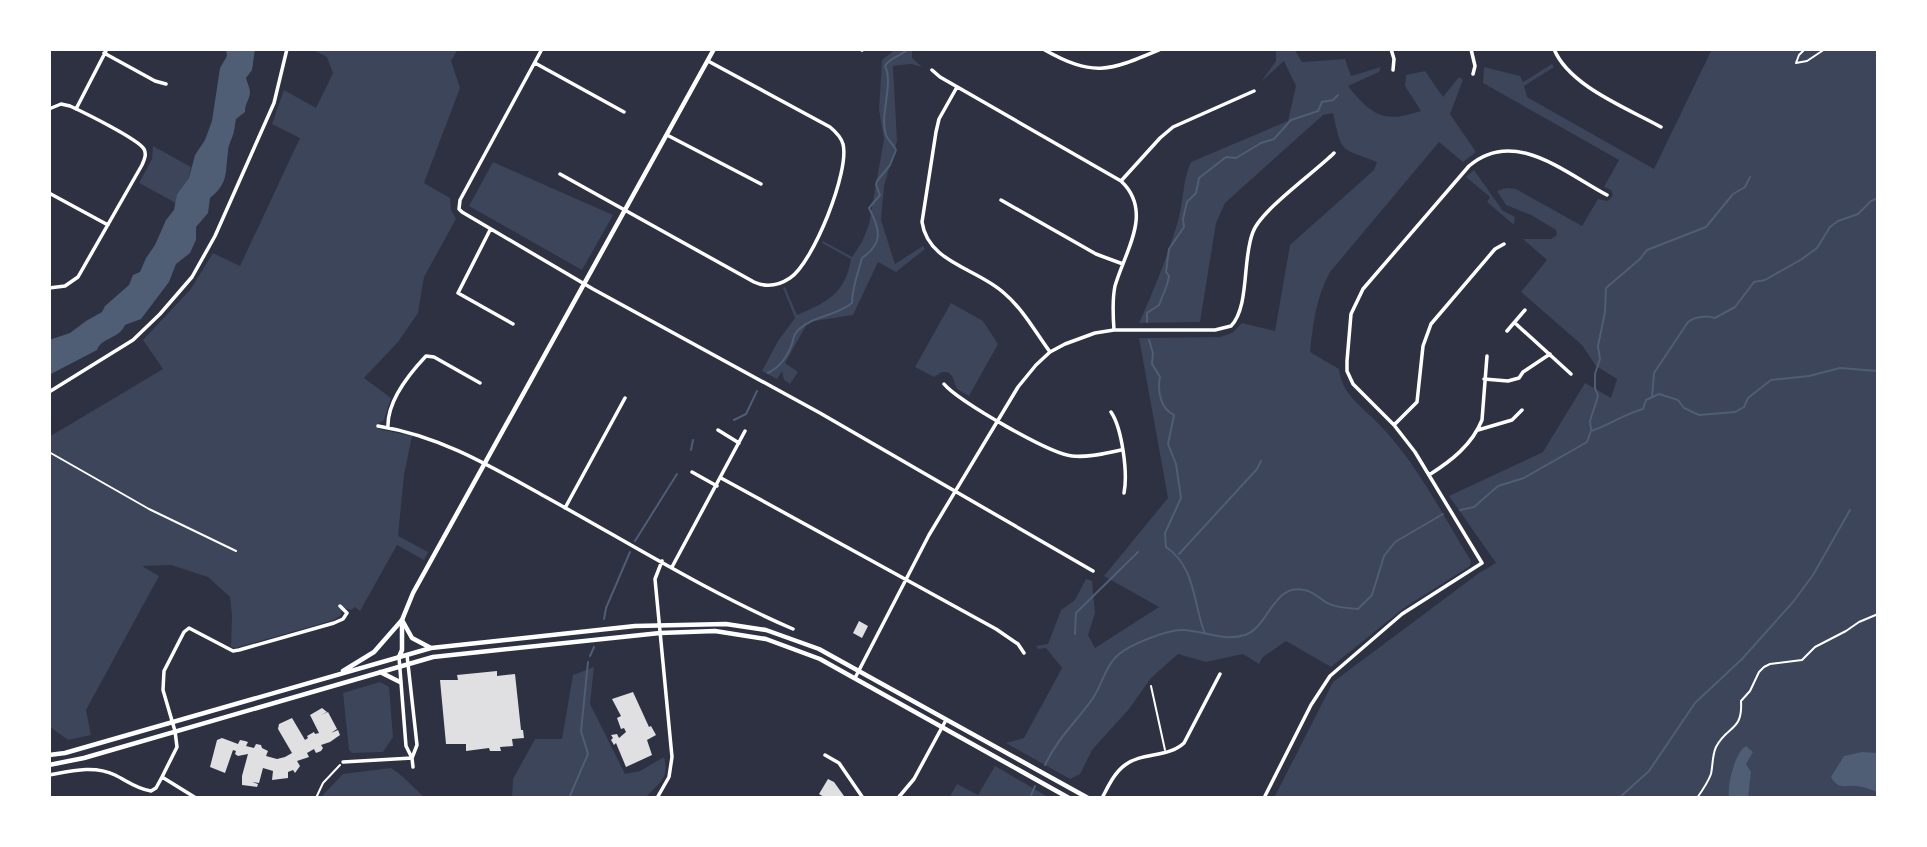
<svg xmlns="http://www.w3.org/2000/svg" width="1927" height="847" font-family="Raleway,sans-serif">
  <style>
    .green { fill: #3c4559 }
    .water { fill: #4f5d75 }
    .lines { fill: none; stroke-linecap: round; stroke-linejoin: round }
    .stream { stroke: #4f5d75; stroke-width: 2 }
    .building { fill: #e0e0e3 }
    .path { stroke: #fff; stroke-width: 2 }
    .service { stroke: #fff; stroke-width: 2 }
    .minor { stroke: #fff; stroke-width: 3.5 }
    .tertiary { stroke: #fff; stroke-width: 4.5 }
    .secondary { stroke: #fff; stroke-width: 4.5 }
  </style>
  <rect width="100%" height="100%" fill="#2d3142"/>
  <path class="green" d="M312 49H458L451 61 460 88 424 183 450 198 451 210 456 219 424 277 418 313 398 342 364 378 391 398 384 420 379 423 378 429 412 436 404 475 398 536 428 552 424 560 397 545 360 611 355 607 351 610 342 607 341 615 334 620 235 648 231 647 232 615 230 597 208 577 171 565 142 566 159 576 86 710 91 735 68 740 49 726V437L163 369 143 340 190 290 213 253 240 266 300 138 272 124 284 90 316 108 333 73 327 57Z
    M896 49H912V58L922 67 911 64 893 66 897 141 884 186 881 220 895 264 923 246 925 249 896 272 878 262 853 315 808 322 785 363 798 372 790 384 784 380 782 371 777 379 762 371 778 341 795 318 783 288 785 287 797 315C827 302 845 294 851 259L822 243 823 241 852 257 862 242 869 224 884 139 879 110 882 60Z
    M1276 49H1294L1302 62 1345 59 1351 76 1381 67 1379 72 1348 86C1372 115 1383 124 1421 111L1405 86 1406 75 1425 71 1443 97 1459 77 1463 80 1450 114 1476 152 1463 162 1439 142 1330 272C1316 298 1313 323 1310 352L1339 369C1342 394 1360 405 1376 421 1416 461 1442 514 1471 561L1470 566 1404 608 1331 667 1286 641 1263 657 1259 664 1243 654 1206 662 1178 654 1151 678 1129 709 1092 750 1080 774 1070 779 1006 743 1024 738 1062 668 1046 648 1038 649 1036 646 1048 644 1061 610 1075 600 1086 579 1092 581 1095 613 1088 635 1095 648 1159 607 1104 576 1168 498 1139 338 1220 337 1232 333 1242 323 1275 331 1290 245 1374 170 1377 162C1340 147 1342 155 1333 113L1323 115 1225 203 1216 223 1200 322 1139 323C1154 290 1168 255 1178 221 1184 201 1182 181 1191 162L1288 121 1296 86 1284 61 1261 82 1276 61Z
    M1712 49H1878V798H1274L1333 682 1479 573 1496 563 1449 496 1543 452 1585 383 1611 398 1617 379 1596 366 1582 345 1521 292 1547 260 1523 239H1551L1557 235 1556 230 1531 215 1506 205 1497 191 1506 188 1516 189 1582 226 1598 199 1608 201 1613 195 1611 190 1604 187 1619 160 1483 83 1484 67 1520 76 1523 82 1552 64 1554 67 1524 86 1527 97 1654 169Z
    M153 146 191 167 189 178 177 194 176 203 139 183 152 159Z
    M493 162 613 215 582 270 469 206Z
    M1474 170 1503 211 1515 217 1514 225 1487 202 1490 197 1466 177Z
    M951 303 983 321 998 344 969 396 957 389C953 380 954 371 942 372L934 377 915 367Z
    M594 667 590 704 625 774 640 771 664 757C670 779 659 783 645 798H512L513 779 535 739H562L573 675Z
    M380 682 389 687 393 737 383 752 352 753 349 750 343 693Z
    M995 766 1050 798H949L957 784 978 795Z
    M391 768 402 776 425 798H320L343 774Z"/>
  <path class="water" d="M226 49H255L252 70 246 78C247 83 250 87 250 93 249 101 245 103 245 112L236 119C235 123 235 127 234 131 233 138 228 144 228 152 225 172 229 183 210 198L208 213 196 227V240L190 253 176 264 169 282 141 319 125 325C119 339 102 337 97 350L49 375V340L70 333 86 321 102 312 105 306 129 285 133 275 140 272 146 258 155 245 166 220 174 210 177 194 189 178 195 155 205 140 212 121 220 68 227 56Z
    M1746 746 1753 752 1746 764 1751 772 1748 798H1729C1727 785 1735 752 1746 746Z
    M1862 752 1878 753V792C1871 790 1863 786 1856 786 1844 785 1838 790 1831 777L1844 756Z"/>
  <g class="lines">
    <path class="stream" d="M1147 322V313L1159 305 1167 285 1169 276 1166 272 1169 249 1184 227 1183 219 1187 202 1196 193 1199 178 1226 157 1236 158 1261 143 1274 139 1291 120 1318 111 1322 102 1333 100 1338 95
      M1149 340 1153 353 1152 364 1160 377C1157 392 1161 409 1174 415L1168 444 1176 464 1181 498 1165 533 1166 547C1196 567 1193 604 1205 634
      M768 373C780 367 787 358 792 344 794 338 793 335 798 330 814 315 837 316 852 303 852 287 858 274 862 258 884 243 880 229 869 208L880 195 876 185 877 181 890 165 896 150C894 145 888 141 886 135 879 116 894 84 885 66 890 57 900 57 908 49
      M1652 397 1654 373 1688 322C1694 317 1708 315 1715 318L1735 307 1754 282 1765 280 1802 259 1817 248 1830 227 1838 221 1858 214 1871 201 1878 198
      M734 420 746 414 757 391
      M1591 429 1590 421 1598 396 1595 388V374L1600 359 1598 346 1605 312 1606 288 1640 259 1647 250 1706 227 1733 194 1745 187 1750 177
      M691 450 693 440
      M1460 510 1474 507 1498 486 1524 478 1587 442 1591 431C1610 425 1624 414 1643 409L1646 400 1659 394 1678 400 1684 408 1699 415 1735 412 1744 407 1748 398 1771 380 1809 376 1840 368 1878 371
      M635 541 677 474
      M1179 554 1257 469 1261 461
      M604 619 606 608 630 552
      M1075 634 1076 613 1138 552
      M590 656 594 647
      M1045 765C1057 739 1074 724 1091 701 1101 688 1105 666 1118 655 1129 645 1166 630 1182 630 1203 630 1222 642 1245 635 1269 627 1273 583 1304 590 1313 591 1320 599 1327 603 1336 608 1348 608 1358 609L1372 595 1384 556 1395 542 1443 514
      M569 798 588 754 581 731 588 662
      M1030 798 1035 786
      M1619 798 1649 771 1695 703 1742 659 1793 602 1813 575 1850 510"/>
  </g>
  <path class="building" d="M859 621 868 626 862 638 853 633Z
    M497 671V676L515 674 521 730H523L524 738 512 739 513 746 500 747 501 751H490L489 748 466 751V744H446L440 680H458L457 675Z
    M633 692 649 727 651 726 656 735 647 740 652 755 626 767 616 743 614 745 611 740 613 738 611 735 617 734 619 738 626 732 624 728 621 729 617 718 621 716 612 699Z
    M322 708 327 712 321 715 328 712 337 729 331 733 338 730 340 735 330 742 321 745 323 748 321 751 316 753 314 749 307 753 309 757 297 761 300 766 295 773 293 770 288 772V778L272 780 273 771 263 768 259 783 252 782 258 784 257 787 242 785V776L248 754 238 756 235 754 236 751 233 750 225 773 210 767 217 740 222 738 238 744 240 740 245 741 248 742 246 746 254 748 256 744 261 745 262 748 268 751 266 756 277 759 285 757 292 753 278 729 279 724 292 718 305 740 308 738 307 736 314 732 315 734 319 733 310 715Z
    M828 779 834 782 844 796 842 798H826L819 794Z"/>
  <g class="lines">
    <path class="path" d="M1805 49 1799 55 1796 63 1807 61 1825 49
      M49 452 149 509 236 551
      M316 798 323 783 340 765
      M1697 798C1702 791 1708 782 1711 774 1713 765 1712 756 1716 747 1727 725 1743 732 1741 701L1750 691 1759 672 1764 667 1770 664 1802 660 1815 647 1846 631 1859 622 1878 614"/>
    <path class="service" d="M1151 686 1165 750"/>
    <path class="minor" d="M542 49 460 200 459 209 462 212 593 289 820 413 1093 571
      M861 49 862 50
      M1043 49C1094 78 1109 71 1161 49
      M1391 49 1394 59 1393 70
      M1471 49 1475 66 1473 74
      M1554 49C1569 86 1627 108 1661 127
      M104 53 155 81 166 84
      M535 63 624 112
      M932 70 940 77 1121 181C1154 212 1125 251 1115 286 1112 300 1113 316 1114 330
      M957 87 939 119 936 132 922 222C928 263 977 268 1004 293 1023 309 1036 333 1050 352
      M49 109 61 104 70 106C83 112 138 139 144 149 147 155 144 160 142 165L78 277 65 286 49 288
      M76 109 107 49
      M667 135 761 184
      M560 174 754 282C767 288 778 286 790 278 813 263 850 171 843 144 841 137 836 132 830 127L708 61
      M1121 181 1160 138 1173 127 1254 91
      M49 193 108 225
      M1001 200 1096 254 1123 264
      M490 230 458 293 513 324
      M1515 323 1571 374
      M1507 331 1525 310
      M1484 379 1508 381 1519 378 1523 372 1550 354
      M944 384C958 401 1050 454 1072 456 1088 458 1106 453 1121 450
      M49 392 133 340 160 314 192 277 215 236 274 103 287 49
      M1111 412C1122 428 1128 473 1124 493
      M1394 425 1417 402 1423 346 1431 324 1495 249 1504 244
      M378 426C440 436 490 466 544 496 626 541 707 592 793 629
      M388 427C387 402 409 374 426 356L434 357 480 383
      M718 430 739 443
      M1478 430 1512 420 1522 410
      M692 472 717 486
      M1429 475C1451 461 1472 445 1482 420L1487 356
      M721 478 996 629 1018 644 1024 653
      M565 508 625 398
      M672 567 745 431
      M407 655 417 745 412 758
      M399 657 406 746 412 758 413 767
      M855 678 929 535 1018 387 1036 365 1050 352 1065 344 1095 333 1114 330H1215L1231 326C1250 306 1242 258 1253 232 1261 210 1315 172 1334 153
      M825 755 839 763 863 798
      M343 762 412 758
      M49 775C71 771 94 765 115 775 127 781 137 789 151 791L156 788 162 777 196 798
      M162 777 177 747 175 731 163 690 164 671 184 632 189 628 233 651 239 650 334 623 343 619 347 613 340 606
      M657 798 669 777 672 757 655 579 662 561
      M898 798 914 779 946 720
      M1102 798C1108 787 1114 773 1125 765 1142 752 1168 758 1184 743L1220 674
      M1264 798 1311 705 1330 676 1402 614 1482 563 1415 452 1394 425 1353 384 1347 371V361L1351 314 1363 289 1469 166C1514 127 1565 173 1607 195"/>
    <path class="tertiary" d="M399 657 402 650V620L413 593 714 49"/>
    <path class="secondary" d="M343 671 374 652 402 620 412 638 431 648
      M380 672 400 682
      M49 755 65 753 431 648 635 626 726 624 766 630 819 649 1088 798
      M49 765 84 758 433 657 660 633 715 631 766 639 820 659 1069 798"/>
  </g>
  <rect width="1927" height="847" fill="none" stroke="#ffffff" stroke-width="102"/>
</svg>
